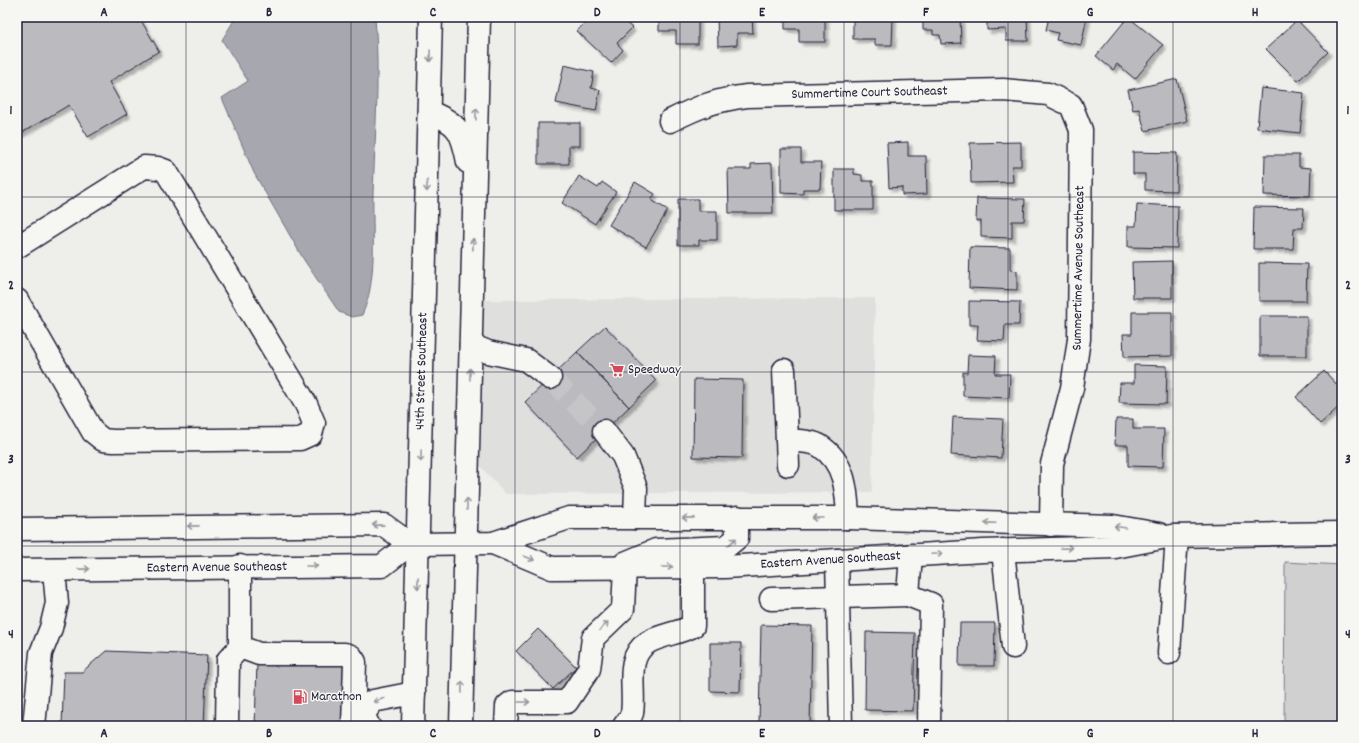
<svg xmlns="http://www.w3.org/2000/svg" width="1359" height="743" font-family="Dekko,sans-serif">
  <style>
    .built { fill: #dfdfde }
    .green { fill: #d0d0d1; stroke: #797986 }
    .water { fill: #a7a7af; stroke: #727281 }
    .building { fill: #bbbbbf; stroke: #22223b; filter: url(#shadow) }
    .lines { fill: none; stroke-linecap: round; stroke-linejoin: round }
    .minor-tunnel { stroke: #c5c5c8; stroke-width: 22; stroke-dasharray: 22 11; stroke-linecap: butt }
    .minor-casing { stroke: #22223b; stroke-width: 25 }
    .major-casing { stroke: #22223b; stroke-width: 25 }
    .minor { stroke: #f6f6f2; stroke-width: 22 }
    .major { stroke: #f6f6f2; stroke-width: 22 }
    .oneway { stroke: #9797a0 }
    .grid { fill: none; stroke: #22223b; stroke-width: 1; stroke-opacity: 0.55 }
    .labels { text-anchor: middle; dominant-baseline: central; stroke-width: 3; stroke-linejoin: round; paint-order: stroke }
    .street-label { font-size: 14px; fill: #22223b; stroke: #f6f6f2 }
    .poi-label { font-size: 14px; fill: #22223b; stroke: #f6f6f2; text-anchor: start }
    .neatline { fill: none; stroke: #22223b; stroke-width: 1.5 }
    .grid-label { font-size: 13px; text-anchor: middle; font-weight: bold; fill: #22223b }
  </style>
  <defs>
    <filter id="shadow"><feDropShadow dx="3.5" dy="3.5" stdDeviation="1" flood-color="#0004"/></filter>
  </defs>
  <rect width="100%" height="100%" fill="#eeeeeb"/>
  <filter id="ink" filterUnits="userSpaceOnUse"><feTurbulence type="fractalNoise" baseFrequency=".025" numOctaves="2"/><feDisplacementMap in="SourceGraphic" scale="8" xChannelSelector="R" yChannelSelector="G"/><feConvolveMatrix kernelMatrix="1 2 1 2 8 2 1 2 1" color-interpolation-filters="sRGB"/></filter>
  <g filter="url(#ink)">
    <path class="built" d="M875 298 872 492 506 494 480 466 482 300Z"/>
    <path class="green" d="M1285 562 1342 565V726H1284Z"/>
    <path class="water" d="M236 17H375C380 76 375 135 373 194 372 231 378 281 362 315L352 317 339 312 304 260 254 173 222 98 248 81 222 40Z"/>
    <path class="building" d="M17 17H139L159 51 109 82 127 114 88 137 69 105 18 135Z
      M590 17H620L632 28 617 43 623 50 611 63 577 31Z
      M659 17H698V44H676V31H659Z
      M717 17H752L753 33H737V45L718 46Z
      M785 17H825V42H799V29H785Z
      M853 17H893L892 45H875V39H853Z
      M923 17H960L961 43 941 44 940 35H933V30H923Z
      M987 17H1027L1028 41H1006V29L987 30Z
      M1049 17H1087L1081 45 1056 40 1058 33 1046 30Z
      M1128 17 1163 45 1135 79 1117 64 1113 70 1096 56Z
      M1297 20 1328 52 1298 81 1266 49Z
      M564 65 594 72 591 88 600 90 596 111 556 103Z
      M1177 79 1187 121 1145 131 1139 109 1133 110 1128 90Z
      M1261 88 1304 93 1300 133 1257 128Z
      M538 123H580V146H569V164H538Z
      M908 142V156H926L927 194 902 195V187L889 188 887 143Z
      M1021 142V166H1012L1013 182 971 183 970 143Z
      M781 149H801V162H821L820 189H803V194L781 193Z
      M1133 152 1177 153 1176 191 1145 190V174H1133Z
      M1265 155H1299V167L1311 168 1310 196 1264 195Z
      M772 163 773 213H729L728 169H751V164Z
      M834 169H854V174L862 175V181H873V210H834Z
      M579 176 598 188 602 182 616 192 595 224 562 203Z
      M635 182 655 194 651 200 668 210 646 247 609 225Z
      M977 198 1025 199 1024 221H1012V238L981 237V221H976Z
      M678 199H698V211H717V240H699V245H678Z
      M1137 204 1178 206 1177 248 1128 247V226H1136Z
      M1254 207 1304 208 1303 228H1294L1293 249H1253Z
      M970 247 1010 248V270L1017 271V290L969 288Z
      M1172 261V298H1133L1132 262Z
      M1259 263 1307 264 1306 301H1259Z
      M969 301 1020 302 1019 325H1005L1004 341 977 340 978 325H969Z
      M1132 312H1172V356L1124 357 1123 334H1132Z
      M1260 316H1307V356H1260Z
      M605 326 656 381 629 407 577 352Z
      M577 352 629 407 577 457 525 402Z
      M968 355 996 356 995 374H1010L1009 398 963 396V372L967 373Z
      M1134 365 1167 366 1166 404 1119 403 1120 383H1134Z
      M1324 371 1342 390V404L1320 424 1296 397Z
      M694 379 743 380 742 458 693 457Z
      M953 417 1003 419 1001 458 951 455Z
      M1116 419H1133V429H1164L1163 467 1128 466V445H1115Z
      M960 623H995L994 666H959Z
      M761 625 812 626 810 726H759Z
      M538 629 576 667 553 689 516 651Z
      M866 632 915 633 913 711 865 710Z
      M710 643H741L740 692 710 691Z
      M106 651 207 655 204 726H62L64 672H82Z
      M257 663 347 665 345 726H255Z"/>
    <g class="lines">
      <path class="minor-tunnel" d="M550 378 604 431"/>
      <defs>
        <g id="minor">
          <path id="s1" d="M670 121C698 107 715 100 747 96L1003 90 1048 94 1071 105 1081 130 1079 339 1072 388 1052 464 1051 525"/>
          <path d="M17 247 144 167 158 168 166 171 306 404 314 423 311 434 300 439 113 441 103 440 93 432 17 300"/>
          <path d="M471 345 488 352 526 360 550 378"/>
          <path d="M784 370 787 440C796 441 813 441 820 446 845 462 847 491 848 518"/>
          <path d="M604 431 623 456 636 488 635 518"/>
          <path d="M787 440 788 465"/>
          <path id="s2" d="M493 543 552 568 725 567 983 551 1115 547 1172 536 1342 533"/>
          <path d="M419 544 493 543 569 518H848L1113 526 1159 534"/>
          <path d="M1003 550 1013 647"/>
          <path d="M837 560 841 726"/>
          <path d="M625 563 656 550 726 547 737 538V517"/>
          <path d="M908 595 931 604 929 726"/>
          <path d="M771 599 908 595 911 555"/>
          <path d="M240 647 259 654H345L351 656 355 662 353 726"/>
          <path d="M1169 653 1177 536"/>
          <path d="M34 726 41 653 51 628 57 603 54 570"/>
          <path d="M227 726 228 660 240 647V566"/>
          <path d="M369 726 363 715 373 701 414 693"/>
          <path d="M506 726 507 706 512 702H567L589 669 593 638 623 609 625 567"/>
          <path d="M624 726C627 722 631 717 632 713 636 690 624 658 647 643 657 636 679 633 693 626V567"/>
        </g>
        <g id="major">
          <path d="M429 112C459 123 462 132 468 162"/>
          <path d="M17 529 384 525 410 544"/>
          <path id="s3" d="M17 570 382 566 410 544H419"/>
          <path id="s4" d="M413 726 431 17"/>
          <path d="M461 726 479 17"/>
        </g>
      </defs>
      <use href="#minor" class="minor-casing"/>
      <use href="#major" class="major-casing"/>
      <use href="#minor" class="minor"/>
      <use href="#major" class="major"/>
    </g>
    <defs><path id="oneway-shaft" d="M-6 0H5M1.5-3L5.5 0L1.5 3" fill="none" stroke-width="1.6" stroke-linecap="round" stroke-linejoin="round"/></defs>
    <g class="oneway">
      <use href="#oneway-shaft" transform="translate(430 56) rotate(91)"/>
      <use href="#oneway-shaft" transform="translate(476 114) rotate(-89)"/>
      <use href="#oneway-shaft" transform="translate(427 186) rotate(91)"/>
      <use href="#oneway-shaft" transform="translate(473 244) rotate(-89)"/>
      <use href="#oneway-shaft" transform="translate(470 374) rotate(-89)"/>
      <use href="#oneway-shaft" transform="translate(421 456) rotate(91)"/>
      <use href="#oneway-shaft" transform="translate(467 504) rotate(-89)"/>
      <use href="#oneway-shaft" transform="translate(688 518) rotate(179)"/>
      <use href="#oneway-shaft" transform="translate(818 518) rotate(-180)"/>
      <use href="#oneway-shaft" transform="translate(990 523) rotate(-178)"/>
      <use href="#oneway-shaft" transform="translate(378 525) rotate(-179)"/>
      <use href="#oneway-shaft" transform="translate(193 526) rotate(179)"/>
      <use href="#oneway-shaft" transform="translate(1120 527) rotate(-171)"/>
      <use href="#oneway-shaft" transform="translate(732 542) rotate(-42)"/>
      <use href="#oneway-shaft" transform="translate(1067 548) rotate(-2)"/>
      <use href="#oneway-shaft" transform="translate(937 554) rotate(-3)"/>
      <use href="#oneway-shaft" transform="translate(529 558) rotate(23)"/>
      <use href="#oneway-shaft" transform="translate(312 566)"/>
      <use href="#oneway-shaft" transform="translate(667 567)"/>
      <use href="#oneway-shaft" transform="translate(84 569) rotate(-1)"/>
      <use href="#oneway-shaft" transform="translate(418 583) rotate(92)"/>
      <use href="#oneway-shaft" transform="translate(604 626) rotate(-46)"/>
      <use href="#oneway-shaft" transform="translate(462 687) rotate(-88)"/>
      <use href="#oneway-shaft" transform="translate(379 700) rotate(164)"/>
      <use href="#oneway-shaft" transform="translate(524 702)"/>
    </g>
  </g>
  <path class="grid" d="M186 17V726M351 17V726M515 17V726M680 17V726M844 17V726M1008 17V726M1173 17V726M17 197H1342M17 372H1342M17 546H1342"/>
  <defs>
    <symbol id="supermarket-bare" viewBox="-9 -9 18 18"><path d="M-6-5.5h2.5l.6 2H6L4.5 2H-2.5L-4.4-4H-6ZM-1.5 3.2a1.3 1.3 0 1 0 .1 0ZM3 3.2a1.3 1.3 0 1 0 .1 0Z" fill="#d1495b" stroke="#f6f6f2" stroke-width="2.5" paint-order="stroke"/></symbol>
    <symbol id="fuel-bare" viewBox="-9 -9 18 18"><path d="M-5.5-6h7V0h2V4h1.3V-2.5L3-4.5l.8-.8L6-3V5H2.5V1h-1V6h-7ZM-4.2-4.7v3.2H.2V-4.7Z" fill="#d1495b" stroke="#f6f6f2" stroke-width="2.5" paint-order="stroke"/></symbol>
  </defs>
  <g fill-rule="evenodd">
    <use href="#supermarket-bare" x="607" y="360" width="20" height="20"/>
    <use href="#fuel-bare" x="290" y="687" width="20" height="20"/>
  </g>
  <g class="labels">
    <g class="street-label">
      <text stroke="none"><textPath href="#s1" startOffset="204">Summertime Court Southeast</textPath></text>
      <text transform="translate(1079 268) rotate(-89)">Summertime Avenue Southeast</text>
      <text stroke="none"><textPath href="#s4" startOffset="355">44th Street Southeast</textPath></text>
      <text stroke="none"><textPath href="#s2" startOffset="343">Eastern Avenue Southeast</textPath></text>
      <text stroke="none"><textPath href="#s3" startOffset="200">Eastern Avenue Southeast</textPath></text>
    </g>
    <g class="poi-label">
      <text x="628" y="370">Speedway</text>
      <text x="311" y="697">Marathon</text>
    </g>
  </g>
  <rect width="1359" height="743" fill="none" stroke="#f6f6f2" stroke-width="44"/>
  <rect x="22" y="22" width="1315" height="699" class="neatline"/>
  <g class="grid-label">
    <text x="104" y="16">A</text>
    <text x="269" y="16">B</text>
    <text x="433" y="16">C</text>
    <text x="597" y="16">D</text>
    <text x="762" y="16">E</text>
    <text x="926" y="16">F</text>
    <text x="1090" y="16">G</text>
    <text x="1255" y="16">H</text>
    <text x="11" y="114">1</text>
    <text x="1348" y="114">1</text>
    <text x="11" y="289">2</text>
    <text x="1348" y="289">2</text>
    <text x="11" y="463">3</text>
    <text x="1348" y="463">3</text>
    <text x="11" y="638">4</text>
    <text x="1348" y="638">4</text>
    <text x="104" y="737">A</text>
    <text x="269" y="737">B</text>
    <text x="433" y="737">C</text>
    <text x="597" y="737">D</text>
    <text x="762" y="737">E</text>
    <text x="926" y="737">F</text>
    <text x="1090" y="737">G</text>
    <text x="1255" y="737">H</text>
  </g>
</svg>
